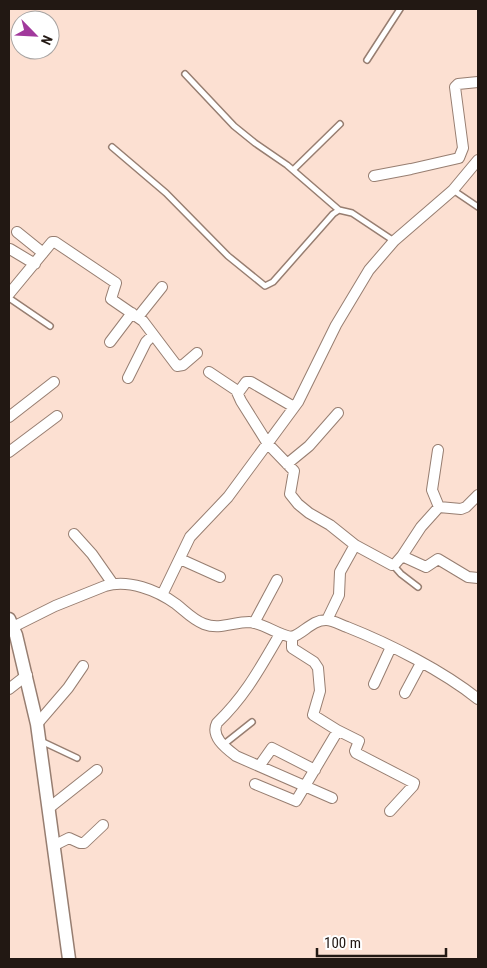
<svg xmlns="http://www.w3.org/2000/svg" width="487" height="968" font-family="'Roboto Condensed',sans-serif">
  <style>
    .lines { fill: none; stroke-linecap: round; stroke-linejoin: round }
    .service-casing { stroke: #977e71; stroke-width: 8 }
    .minor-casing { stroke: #977e71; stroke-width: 12 }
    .tertiary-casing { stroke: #977e71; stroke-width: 15 }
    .service { stroke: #fff; stroke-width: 5 }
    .minor { stroke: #fff; stroke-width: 10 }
    .tertiary { stroke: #fff; stroke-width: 12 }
  </style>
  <rect width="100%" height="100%" fill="#fce0d2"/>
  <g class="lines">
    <defs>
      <path id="service" d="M367 60 400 9
        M185 74 234 126 255 143 287 165 339 210
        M112 147 166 193 228 256 265 286 273 282 333 214 339 210 352 213 394 241
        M293 170 340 124
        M453 190 478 207
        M9 298 50 326
        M393 565 401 574 418 587
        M41 741 77 758
        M223 745 252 722"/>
      <path id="minor" d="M374 176 411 169 459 158 463 148 455 87 458 84 478 82
        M17 232 43 253
        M10 249 35 264
        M9 294 52 242H55L116 283 111 299 143 321 177 366 183 365 197 353
        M138 317 162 287
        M110 342 132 313
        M209 372 236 390 241 401 268 444 294 471 290 494 298 504 309 513 330 525 355 545 392 565 395 564 402 556 426 567 438 559 468 577 478 578
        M128 378 146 342 153 335
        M238 393 246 382H251L294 407
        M9 417 54 382
        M438 450 432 490 439 507
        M9 452 57 416
        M287 464 309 446 338 413
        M74 534 92 554 113 584
        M402 556 421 527 439 507 461 509 466 507 478 495
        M180 559 220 577
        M162 595 190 537 228 497 298 402 336 325 369 270 394 241 453 190 478 160
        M327 620 339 595 340 572 355 545
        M254 623 277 580
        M13 627 55 606 105 586C128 579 157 590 176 604 185 611 193 620 204 624 220 630 233 622 249 622 264 623 277 635 292 637 304 633 312 620 326 620 333 620 341 625 347 627 390 644 443 671 478 699
        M280 634C260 668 246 695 217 723 210 737 227 749 236 756L332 798
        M374 684 391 647
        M9 689 27 675
        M405 693 421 663
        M37 724 68 688 83 666
        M337 730 359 741 355 751 356 753 414 783 413 786 390 811
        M260 765 272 748 315 770
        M255 784 296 801 337 732V730L313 715 320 691 318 668 314 662 292 648V637
        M49 808 97 770
        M55 845 69 838 80 843H84L103 825"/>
      <path id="tertiary" d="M9 619 16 635 37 724 69 959"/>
    </defs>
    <use href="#service" class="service-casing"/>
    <use href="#minor" class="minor-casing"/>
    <use href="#tertiary" class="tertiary-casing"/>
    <use href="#service" class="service"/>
    <use href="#minor" class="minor"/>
    <use href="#tertiary" class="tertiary"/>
  </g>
  <rect width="487" height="968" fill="none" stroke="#221813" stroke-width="20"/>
  <g transform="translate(35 35) rotate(114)"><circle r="24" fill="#ffffff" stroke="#a7a3a1"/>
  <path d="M0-4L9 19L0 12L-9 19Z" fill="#a1399c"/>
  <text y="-8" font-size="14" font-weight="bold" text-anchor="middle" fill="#221813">N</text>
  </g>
  <path d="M317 948v8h129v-8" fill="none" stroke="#221813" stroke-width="2.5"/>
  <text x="324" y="948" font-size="15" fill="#221813" stroke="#ffffff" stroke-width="4" paint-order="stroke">100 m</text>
</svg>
